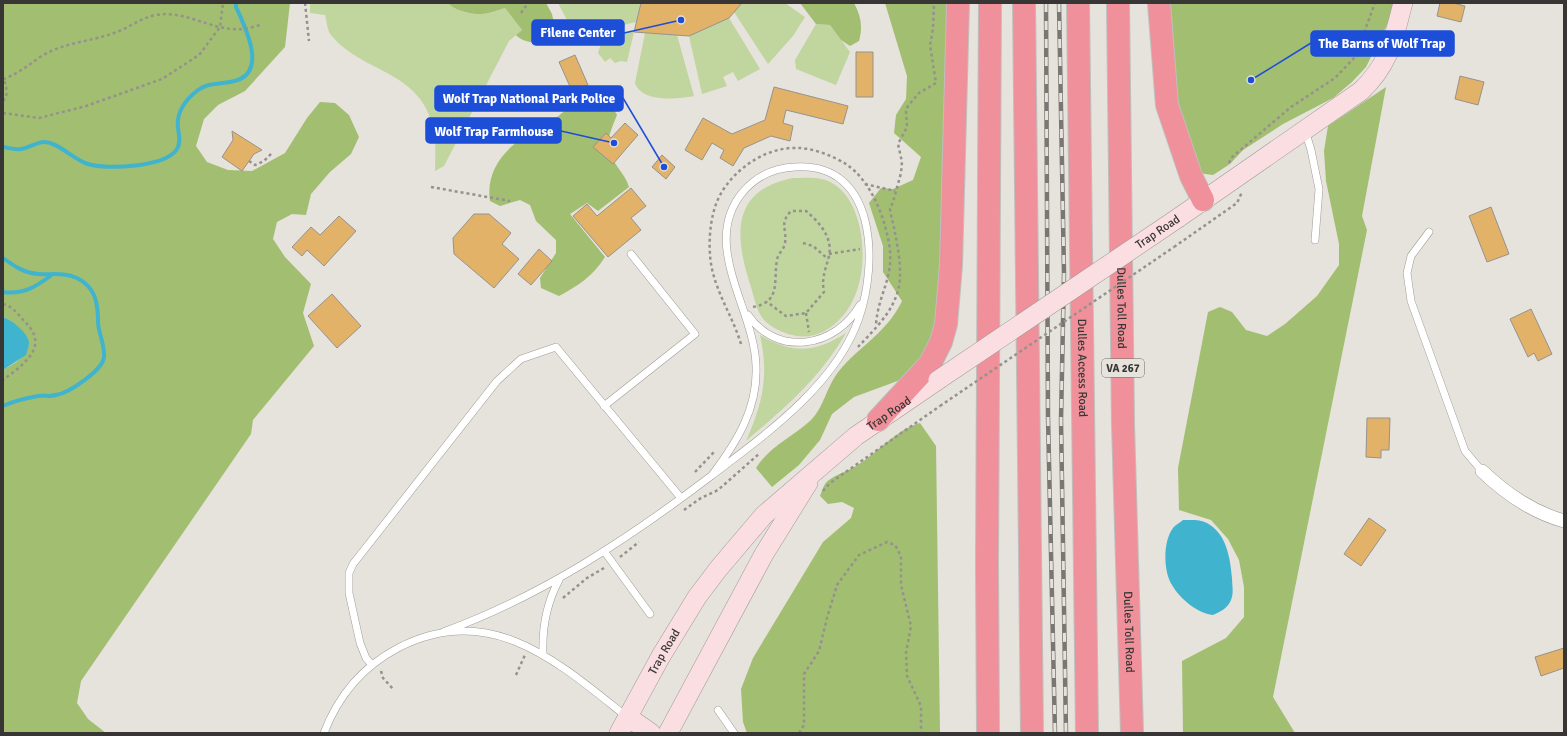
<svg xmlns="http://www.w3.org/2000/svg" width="1567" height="736" font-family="Signika,sans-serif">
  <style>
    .green { fill: #c1d69e }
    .forest { fill: #a2be70 }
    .water { fill: #40b4ce }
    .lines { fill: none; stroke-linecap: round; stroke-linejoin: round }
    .stream { stroke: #40b4ce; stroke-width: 4 }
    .building { fill: #e2b268; stroke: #96928d }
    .lane-casing { stroke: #9f9b96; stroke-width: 8 }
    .street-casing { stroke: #9f9b96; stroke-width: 14 }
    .secondary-casing { stroke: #9f9b96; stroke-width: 20 }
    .highway-casing { stroke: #bfbfbe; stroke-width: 24 }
    .path { stroke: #95928e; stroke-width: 2.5; stroke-dasharray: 3 3; stroke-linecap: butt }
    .lane { stroke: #fff; stroke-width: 7 }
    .street { stroke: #fff; stroke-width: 13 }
    .secondary { stroke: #fadee1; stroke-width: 19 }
    .highway { stroke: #ef909a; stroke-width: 22 }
    .rail-casing { stroke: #797673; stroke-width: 4.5 }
    .rail { stroke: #e6e2dc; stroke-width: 3; stroke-dasharray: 9; stroke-linecap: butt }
    .secondary-bridge-casing { stroke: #9f9b96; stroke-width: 20; stroke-linecap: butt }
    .path-bridge { stroke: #95928e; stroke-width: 2.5; stroke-dasharray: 3 3; stroke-linecap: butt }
    .secondary-bridge { stroke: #fadee1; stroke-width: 19 }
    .labels { text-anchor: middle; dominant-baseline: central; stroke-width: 4; stroke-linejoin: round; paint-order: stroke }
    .shield { fill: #e6e2dc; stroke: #6c6a66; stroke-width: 1 }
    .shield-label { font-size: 11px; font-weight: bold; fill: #383634 }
    .street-label { font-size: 12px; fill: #383634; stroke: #e6e2dc }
    .leader { fill: none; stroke: #1d4ed8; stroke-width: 1.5 }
    .callout-dot { fill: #1d4ed8; stroke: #e6e2dc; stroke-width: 1.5 }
    .callout { fill: #1d4ed8; stroke: #1d4ed8; stroke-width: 1.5 }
    .callout-label { font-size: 13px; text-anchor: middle; font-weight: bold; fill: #fff }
  </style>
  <rect width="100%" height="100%" fill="#e6e2dc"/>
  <path class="green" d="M310 3H448C454 11 473 15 483 14 490 13 498 10 505 8L522 30 509 41 444 166 435 171C435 155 437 138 432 123 417 70 361 72 331 35 327 31 327 21 325 15L310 13Z
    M558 3H641L636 22 603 30 579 43Z
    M742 3H785L805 17 793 36 768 64 734 12Z
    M729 18 760 69 738 81 733 72 723 77 727 86 702 94 689 36Z
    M816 24 830 25 850 52 836 85 796 69 795 60Z
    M625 32H634L627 62 621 61 615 63 610 58 605 62 598 53 602 40 607 36Z
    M645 33 677 35 694 96C677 99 642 103 635 83Z
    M793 178C805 178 821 176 832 183 861 199 867 250 860 279 854 312 825 346 788 334 779 331 771 327 764 320 756 311 754 296 750 284 734 234 732 190 793 178Z
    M846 333C819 379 787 406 746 441 763 402 769 376 760 335 792 354 815 353 846 333Z"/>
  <path class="forest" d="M3 3H290L285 47 245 91 218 105 204 119 196 146 207 162 228 170 252 171 285 153 307 118 320 102 335 103 349 115 359 137 351 154 330 172 311 194 306 215 292 214 277 222 273 239 285 257 311 284 303 313 314 346 253 420 251 434 81 681 77 703 88 719 106 733H3V370C21 360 40 348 19 328 14 324 10 319 3 317Z
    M448 3H546L552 14 555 28C554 31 552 34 550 37 542 46 523 43 516 35L522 30 505 8C498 10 490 13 483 14 474 15 454 11 448 3Z
    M800 3H854C861 16 863 27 859 41L850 46 841 40 830 25 816 24Z
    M885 3H949L938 328 911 376 854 397 832 414 820 440 799 465 772 487 756 468C769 447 792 437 810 421 824 408 827 385 839 371 860 345 886 334 902 301L883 272V246L869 203 881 188 893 189 913 180 921 157 894 133 896 115 906 99 907 76Z
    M1166 3H1395L1392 15 1366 67 1352 82 1333 98 1283 124 1243 150 1230 164 1213 175 1198 173 1174 94Z
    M1386 87 1362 216 1367 230 1273 697 1295 733H1183L1182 661 1226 638 1244 617V587L1239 560 1228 539 1211 520 1179 510 1178 468 1208 312 1220 307 1232 312 1246 330 1267 336 1285 324 1317 296 1339 265V244L1326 181 1324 151 1328 126Z
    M600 101 612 106 617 115C614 122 606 141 608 148 610 161 625 173 629 187L598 211 587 203 570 214 605 257C593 276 578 286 559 296L541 288 540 278 556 253V240L536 221 530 205 520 200 500 206 490 201C486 175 500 154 521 139 528 134 537 132 543 128 568 111 565 103 600 101Z
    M920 423 936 446 940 733H747L743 722 741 689 753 658 823 542 851 518 854 508 842 502 828 504 820 496C822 491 824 483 829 480 837 474 848 471 856 466 878 453 895 430 920 423Z"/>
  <path class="water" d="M3 317C12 320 27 332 29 342 29 347 27 351 26 355L3 370Z
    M1183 520C1190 520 1200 519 1207 523 1227 534 1230 558 1232 578 1232 585 1234 593 1231 600 1228 608 1220 612 1213 615 1197 613 1180 599 1172 585 1163 571 1163 541 1173 528 1175 525 1180 523 1183 520Z"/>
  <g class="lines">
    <path class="stream" d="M3 147C9 148 15 150 21 149 29 148 37 142 44 142 58 142 74 160 88 164 107 170 166 167 177 149 181 143 179 135 178 128 176 112 185 100 198 90 207 83 219 84 230 82 270 76 246 29 236 7V3
      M3 258C14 266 24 273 38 274 51 275 64 272 77 278 95 287 98 302 98 321 98 333 105 344 104 357 103 370 69 393 56 395 50 397 44 395 38 396 26 398 14 401 3 406
      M3 292C24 295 37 286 53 274"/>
  </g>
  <path class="building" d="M641 3H742L729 18 689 36 634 32Z
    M1440 3H1453L1465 6 1461 22 1437 16Z
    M856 52H873V97H856Z
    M575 55 588 85 572 91 559 62Z
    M1460 76 1484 82 1478 105 1455 99Z
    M774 87 848 106 843 124 786 110 783 123 793 126 790 141 771 136 744 148 733 166 720 158 724 150 712 143 702 160 685 150 703 118 732 134 765 120Z
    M625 123 638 135 613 164 593 147 606 133 611 138Z
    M232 131 262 150 254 154 242 171 222 157 233 140Z
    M662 155 675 167 666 179 652 167Z
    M631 188 646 206 631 218 641 230 608 257 573 216 587 204 597 216Z
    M1491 207 1509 254 1487 262 1469 216Z
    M474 214H489L511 233 502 244 519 259 494 288 454 254 453 238Z
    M339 216 356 231 324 266 307 250 302 256 292 247 311 227 320 235Z
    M539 249 552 261 531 285 518 274Z
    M332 294 361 326 337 348 308 316Z
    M1531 309 1552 354 1538 361 1534 353 1528 357 1510 319Z
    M1367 418H1390L1389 450H1381V458L1366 457Z
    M1369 518 1386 530 1361 566 1344 554Z
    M1564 648V668L1541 676 1535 657Z"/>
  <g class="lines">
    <defs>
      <path id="lane" d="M1305 130 1311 150 1319 189 1315 240
        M1429 232 1411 256 1407 273 1411 301 1465 451 1482 471
        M748 315C778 358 836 347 860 305
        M604 406 695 334 631 254
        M604 551 650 614
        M443 632C542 596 628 539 711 476 765 435 836 385 859 318 878 263 877 162 795 167 774 168 755 177 742 193 700 245 755 310 756 366 758 408 737 442 712 475
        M543 654C542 627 546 604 559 580
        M372 665 366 658 360 643 349 593V573L353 564 497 381 521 359 556 347 681 498
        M718 710 734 733
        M324 733C338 696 362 667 398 648 490 600 558 662 627 717"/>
      <path id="street" d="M1482 471C1506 494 1532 512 1564 521"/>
      <g id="secondary">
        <path d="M1178 218 1361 91C1390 63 1393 40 1403 3"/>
        <path d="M628 717 651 733"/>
        <path id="s1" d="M619 733 661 656 697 597 719 568 764 515 856 436 938 380"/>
        <path d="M668 733 764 554 808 483"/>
      </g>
      <g id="highway">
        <path d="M1024 3 1032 733"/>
        <path id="s2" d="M1078 3 1087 733"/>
        <path id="s3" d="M1118 3 1123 424 1132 733"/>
        <path d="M1159 3 1167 105 1191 176 1203 200"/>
        <path d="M878 420 930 364 941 342 946 324 951 265 958 3"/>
        <path d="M988 733 987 564 990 3"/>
      </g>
    </defs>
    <use href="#lane" class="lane-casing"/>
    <use href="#street" class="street-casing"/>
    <use href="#secondary" class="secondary-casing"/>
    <use href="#highway" class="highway-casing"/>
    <path class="path" d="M305 3 309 41
      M521 13 528 3
      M3 79C20 74 32 61 47 53 69 42 92 41 114 33 129 28 140 18 156 15 184 10 207 28 234 29 242 30 252 27 261 25
      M3 101C9 95 6 87 4 79
      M3 113 39 118 86 106 162 79 199 55 220 27 223 3
      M249 161 255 165 264 161 273 152
      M1229 163 1231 158 1291 107 1335 78 1355 57 1375 3
      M865 184 895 191
      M431 187 510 201
      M803 243 813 246 828 259
      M1174 247 1237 203 1242 192
      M829 254 860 249
      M3 304C12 306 18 314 24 321 51 346 24 364 3 380
      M753 307C782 302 773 280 777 260 778 253 784 250 785 243 787 228 779 224 791 211H806C819 222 833 237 829 256 826 269 821 278 824 292L806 313 786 316 767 302
      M806 313 809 332
      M741 344C732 314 712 287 710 255 709 240 710 223 715 207 725 175 763 146 798 148 813 148 833 156 846 164 870 180 884 215 889 243 895 278 878 293 876 325
      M858 347C870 334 888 317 895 299 904 280 899 253 895 233 894 225 891 217 890 209L893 202 901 173 902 162 898 144 907 127 906 111 908 106 919 93 936 83 930 45 933 29 934 3
      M695 472 715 451
      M823 491 830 483 940 406
      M684 510 701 498 718 490 760 453
      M620 557 639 542
      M563 598 587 578 604 568
      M381 671 383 678 393 689
      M516 675 525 655
      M799 733 804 725V674L819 651 827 618 837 585 859 555 887 542 895 545 901 556V585L911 626 906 653 907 676 921 706V733"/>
    <use href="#lane" class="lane"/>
    <use href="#street" class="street"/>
    <use href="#secondary" class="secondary"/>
    <use href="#highway" class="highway"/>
    <defs>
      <path id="rail" d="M1046 3 1048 417 1055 733
        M1059 3 1064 273 1061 420 1066 733"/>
    </defs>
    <use href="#rail" class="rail-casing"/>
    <use href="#rail" class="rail"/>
    <defs>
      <g id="secondary-bridge">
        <path id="s4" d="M938 380 1178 218"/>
      </g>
    </defs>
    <use href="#secondary-bridge" class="secondary-bridge-casing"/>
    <path class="path-bridge" d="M940 406 1174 247"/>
    <use href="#secondary-bridge" class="secondary-bridge"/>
  </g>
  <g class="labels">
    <rect class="shield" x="1102" y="359" width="42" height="18" rx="3"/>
    <g class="shield-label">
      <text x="1123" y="368">VA 267</text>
    </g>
    <g class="street-label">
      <text stroke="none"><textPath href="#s4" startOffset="265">Trap Road</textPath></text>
      <text stroke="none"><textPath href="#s3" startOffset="305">Dulles Toll Road</textPath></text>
      <text stroke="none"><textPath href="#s2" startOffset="365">Dulles Access Road</textPath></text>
      <text stroke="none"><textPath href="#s1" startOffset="424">Trap Road</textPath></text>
      <text stroke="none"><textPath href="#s3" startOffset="629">Dulles Toll Road</textPath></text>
      <text stroke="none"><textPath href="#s1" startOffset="93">Trap Road</textPath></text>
    </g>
  </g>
  <path class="leader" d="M681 20L624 33M1251 80L1311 43M664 167L623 98M614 143L561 131"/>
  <g class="callout-dot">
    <circle cx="681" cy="20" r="4"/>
    <circle cx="1251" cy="80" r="4"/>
    <circle cx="664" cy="167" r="4"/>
    <circle cx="614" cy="143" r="4"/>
  </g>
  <g class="callout">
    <rect x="532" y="20" width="92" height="25" rx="4"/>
    <rect x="1311" y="31" width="143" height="25" rx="4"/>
    <rect x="435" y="86" width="188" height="25" rx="4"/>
    <rect x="426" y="118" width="135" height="25" rx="4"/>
  </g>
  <g class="callout-label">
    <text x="578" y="37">Filene Center</text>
    <text x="1382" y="48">The Barns of Wolf Trap</text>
    <text x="529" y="103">Wolf Trap National Park Police</text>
    <text x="494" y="136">Wolf Trap Farmhouse</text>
  </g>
  <rect width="1567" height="736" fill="none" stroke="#383634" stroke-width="8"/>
</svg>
